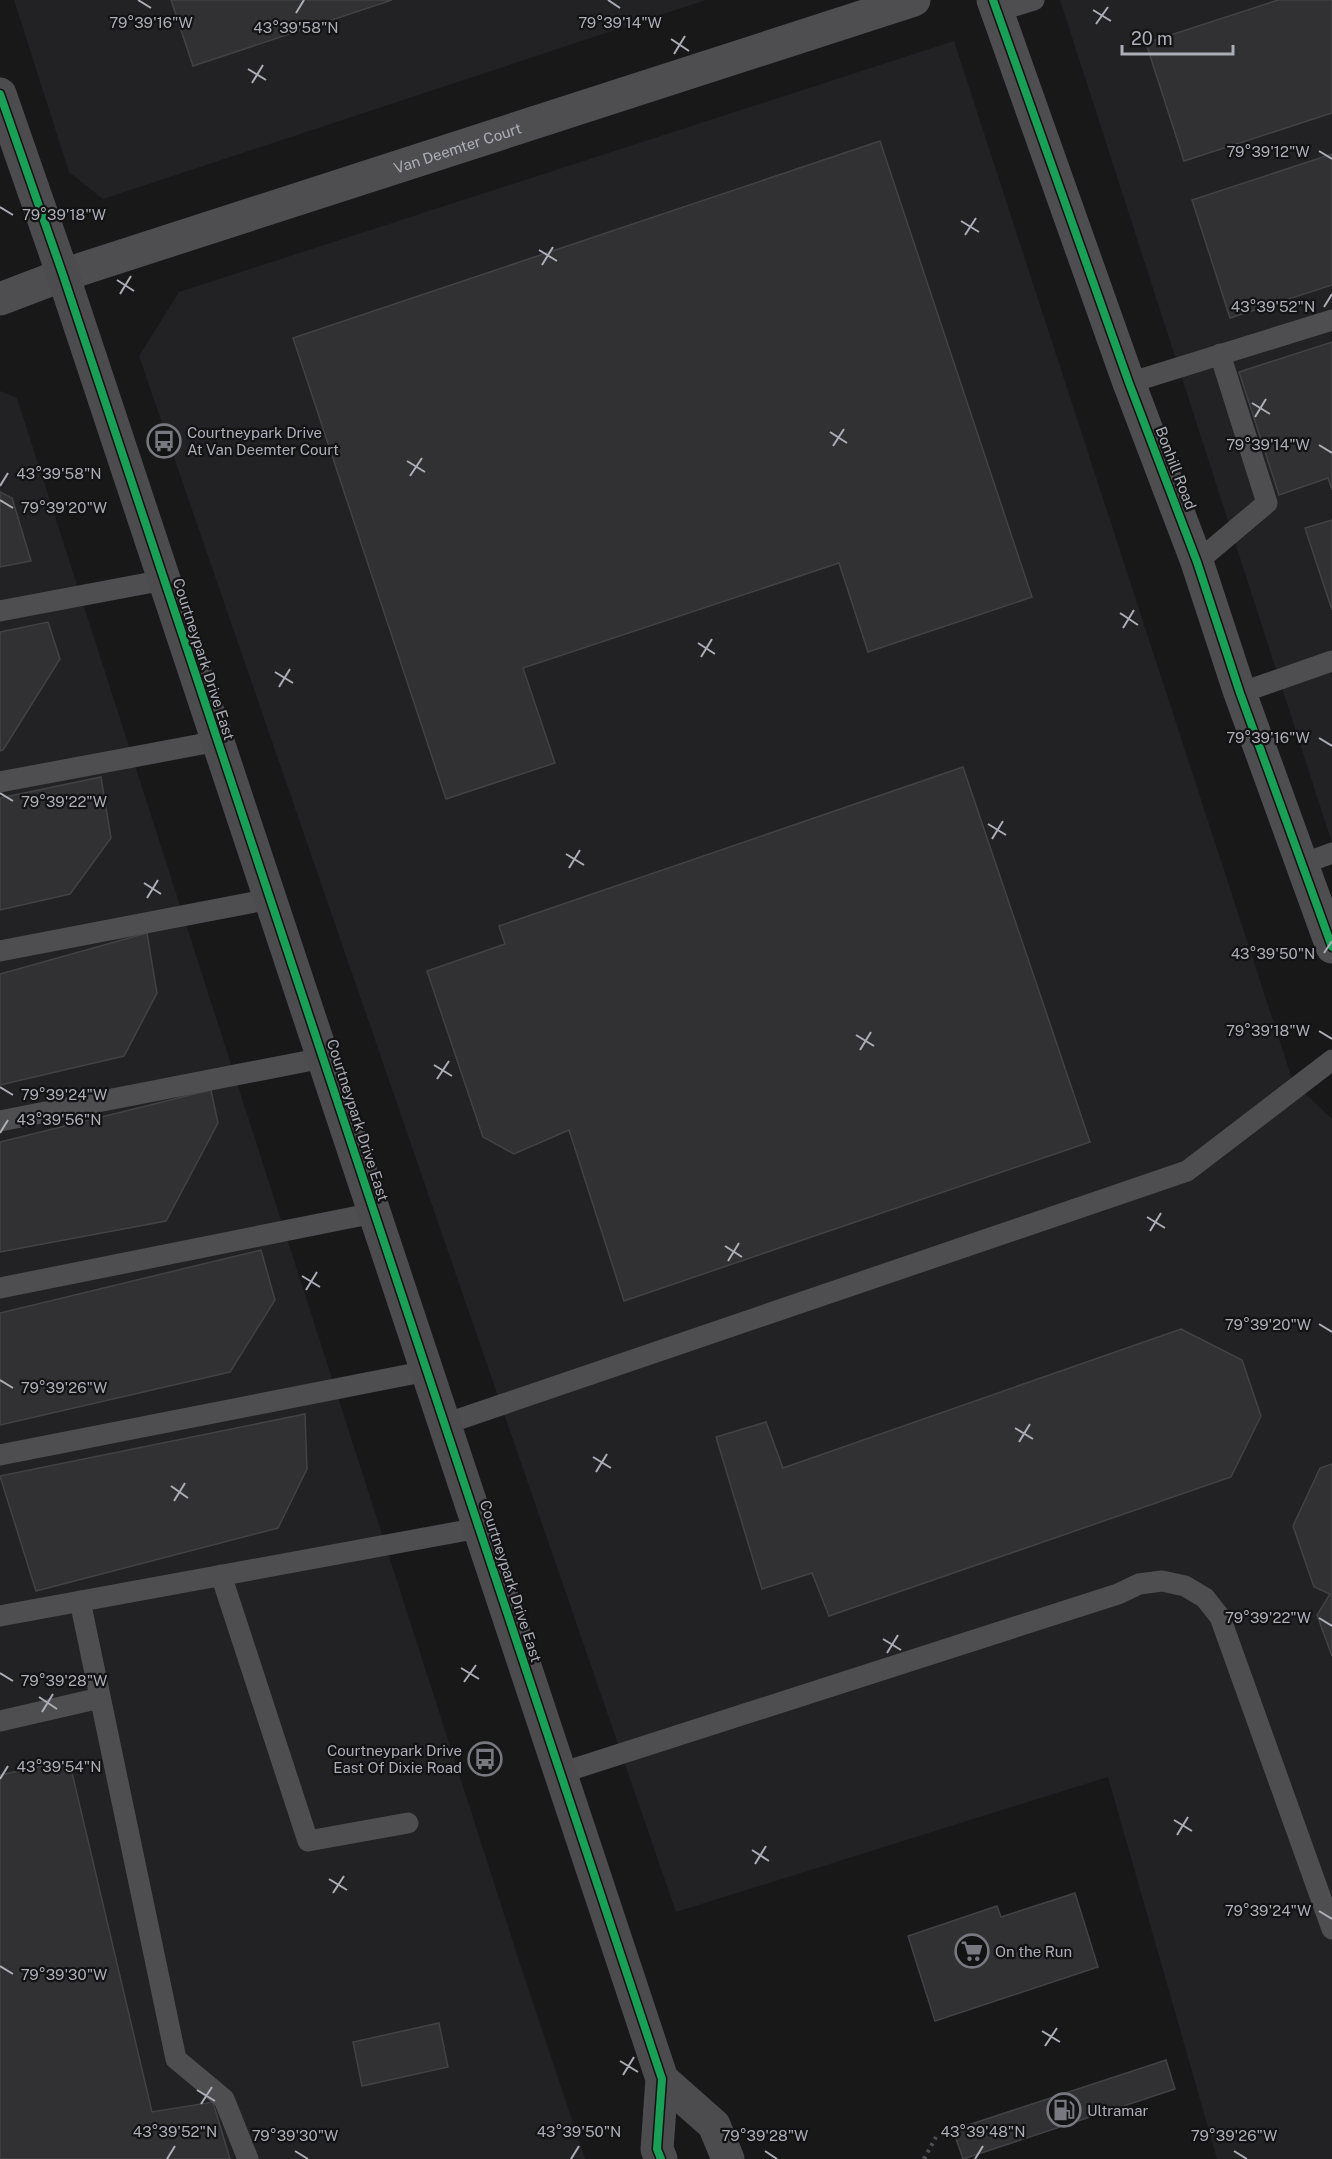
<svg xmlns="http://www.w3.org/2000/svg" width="1332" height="2159" font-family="'Public Sans',sans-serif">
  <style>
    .built { fill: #222224 }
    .building { fill: #313133; stroke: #424245; stroke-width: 1.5 }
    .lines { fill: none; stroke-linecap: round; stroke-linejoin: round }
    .path { stroke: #4e4f52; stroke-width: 4; stroke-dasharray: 3 4.5; stroke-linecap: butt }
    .lane { stroke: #4e4e51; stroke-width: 21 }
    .street { stroke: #4e4e51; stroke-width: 33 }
    .secondary { stroke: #4c4c4f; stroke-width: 33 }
    .cycleway-casing { stroke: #131314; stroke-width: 11 }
    .cycleway { stroke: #1a9f57; stroke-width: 8 }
    .ticks { fill: none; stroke: #acadb8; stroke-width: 2 }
    .labels { text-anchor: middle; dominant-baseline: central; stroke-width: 4.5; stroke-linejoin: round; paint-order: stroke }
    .street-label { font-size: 15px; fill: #acadb8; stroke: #131314 }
    .poi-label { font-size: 15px; fill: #acadb8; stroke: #131314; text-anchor: start }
    .ticks-label { font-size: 15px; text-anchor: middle; fill: #acadb8; stroke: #131314; stroke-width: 4.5; stroke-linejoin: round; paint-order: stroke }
  </style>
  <rect width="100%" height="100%" fill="#181819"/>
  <path class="built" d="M14 0H706L103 199 69 172Z
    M1060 0H1332V843Z
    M954 41 1293 1082 1332 1119V2159H1217L1108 1777 676 1912 139 356 179 292Z
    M0 391 17 398 521 1967 585 2159H0Z"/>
  <path class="building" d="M171 0H392L193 66Z
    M1278 0H1332V113L1184 161 1146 43Z
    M880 141 1032 597 868 652 839 563 523 668 555 763 446 799 293 338Z
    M1332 154V285L1230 318 1192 200Z
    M1332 342V490L1328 478 1279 495 1239 372Z
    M0 492 12 498 31 561 0 567Z
    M1332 520V610L1305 528Z
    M48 622 60 659 3 750 0 751V632Z
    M963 767 1090 1142 624 1301 569 1130 514 1154 483 1137 427 971 505 944 499 926Z
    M101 777 111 838 70 894 0 910V798Z
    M147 933 157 993 124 1056 0 1085V974Z
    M211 1090 218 1123 166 1221 0 1252V1142Z
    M261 1250 275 1300 230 1372 0 1425V1313Z
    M1181 1329 1242 1360 1261 1416 1231 1477 829 1616 812 1573 762 1589 716 1437 766 1422 783 1468Z
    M305 1414 307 1469 278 1528 36 1591 0 1476Z
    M1332 1464V1656L1317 1615 1330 1594 1314 1587 1293 1526 1320 1468Z
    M69 1760 152 2112 213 2102 230 2159H0V1775Z
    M1075 1893 1098 1967 935 2021 908 1936 997 1906 1001 1917Z
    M439 2023 448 2067 362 2086 353 2042Z
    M1166 2060 1175 2089 963 2159 953 2130Z"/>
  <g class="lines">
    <path class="path" d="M924 2159 936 2137"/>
    <path class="lane" d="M998 11 1034 0
      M1129 383 1332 320
      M1197 562 1267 503 1220 354
      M0 611 164 580
      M1240 693 1332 661
      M0 782 218 741
      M1302 864 1332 853
      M0 951 270 899
      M0 1121 323 1058
      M0 1288 374 1213
      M445 1424 1187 1171 1332 1060
      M0 1455 427 1371
      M221 1575 308 1841 408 1823
      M80 1601 176 2059 224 2099 248 2159
      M0 1616 479 1528
      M0 1721 100 1698
      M561 1773 1118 1594 1139 1584 1162 1581 1185 1586 1205 1598 1220 1617 1332 1929"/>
    <g class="street">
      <path d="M993 0 1129 383 1197 562 1240 693 1332 947"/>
      <path id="s1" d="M0 299 63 275 914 0"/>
    </g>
    <path class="secondary" d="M0 94 63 275 662 2079 657 2149 661 2159
      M662 2079 714 2125 728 2159"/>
    <defs>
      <path id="cycleway" d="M993 0 1129 383 1197 562 1240 693 1332 947
        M0 94 63 275 662 2079 657 2149 661 2159"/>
    </defs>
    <use href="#cycleway" class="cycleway-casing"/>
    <use href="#cycleway" class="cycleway"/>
  </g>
  <path class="ticks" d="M138 0 151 8M608 0 620 8M1093 10 1111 21M296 13 304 0M1096 24 1108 7M671 39 689 51M674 54 685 36M248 69 266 80M252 83 263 65M1319 151 1332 159M0 207 13 215M961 221 979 232M965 235 976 218M539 250 557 261M542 265 553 247M117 280 134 291M120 294 131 276M1324 307 1332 294M1252 403 1270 414M1255 417 1266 399M830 432 847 443M1319 445 1332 453M833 446 844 429M407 461 425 472M410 476 422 458M0 486 8 473M0 500 13 508M1120 613 1138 625M1123 628 1134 610M698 643 715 654M701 657 712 639M275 672 293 683M279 687 290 669M1319 738 1332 746M0 793 13 801M988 824 1006 835M992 839 1003 821M566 854 584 865M569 868 580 850M144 883 161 894M147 898 158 880M1324 953 1332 941M1319 1031 1332 1039M856 1035 874 1046M860 1050 871 1032M434 1065 452 1076M437 1079 449 1061M0 1087 13 1095M0 1133 8 1120M1147 1217 1165 1228M1150 1231 1161 1213M725 1246 742 1257M728 1261 739 1243M302 1276 320 1287M306 1290 317 1272M1319 1324 1332 1332M0 1380 13 1388M1015 1428 1033 1439M1019 1442 1030 1424M593 1457 611 1468M596 1472 607 1454M171 1486 188 1498M174 1501 185 1483M1319 1618 1332 1626M883 1639 901 1650M887 1653 898 1635M461 1668 479 1679M0 1673 13 1681M464 1682 476 1665M39 1697 57 1709M42 1712 53 1694M0 1779 8 1766M1174 1820 1192 1831M1177 1835 1188 1817M752 1850 769 1861M755 1864 766 1846M329 1879 347 1890M333 1893 344 1876M1319 1911 1332 1919M0 1966 13 1974M1042 2031 1060 2042M1045 2046 1057 2028M620 2061 638 2072M623 2075 634 2057M197 2090 215 2101M201 2104 212 2087M295 2151 308 2159M765 2151 777 2159M1234 2151 1247 2159M167 2159 175 2146M571 2159 579 2146M975 2159 983 2146"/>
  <defs>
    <symbol id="bus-ring" viewBox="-11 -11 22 22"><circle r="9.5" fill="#131314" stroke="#787980" stroke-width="1.5"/><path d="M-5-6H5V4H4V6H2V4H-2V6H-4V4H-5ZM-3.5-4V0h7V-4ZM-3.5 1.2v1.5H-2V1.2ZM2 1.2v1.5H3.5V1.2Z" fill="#787980"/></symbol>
    <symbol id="supermarket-ring" viewBox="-11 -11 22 22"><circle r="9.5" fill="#131314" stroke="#787980" stroke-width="1.5"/><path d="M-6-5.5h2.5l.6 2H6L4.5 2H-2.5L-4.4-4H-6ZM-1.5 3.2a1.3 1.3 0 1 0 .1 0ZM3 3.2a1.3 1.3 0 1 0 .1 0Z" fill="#787980"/></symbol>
    <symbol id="fuel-ring" viewBox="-11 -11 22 22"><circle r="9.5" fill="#131314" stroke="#787980" stroke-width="1.5"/><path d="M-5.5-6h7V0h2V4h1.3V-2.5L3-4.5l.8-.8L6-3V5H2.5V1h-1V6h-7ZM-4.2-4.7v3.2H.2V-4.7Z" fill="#787980"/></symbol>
  </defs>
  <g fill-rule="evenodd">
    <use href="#bus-ring" x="145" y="422" width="38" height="38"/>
    <use href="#bus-ring" x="466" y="1740" width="38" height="38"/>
    <use href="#supermarket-ring" x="953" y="1932" width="38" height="38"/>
    <use href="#fuel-ring" x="1045" y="2091" width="38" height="38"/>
  </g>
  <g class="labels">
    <g class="street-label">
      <text stroke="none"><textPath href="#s1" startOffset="482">Van Deemter Court</textPath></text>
      <text transform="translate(1176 468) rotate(69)">Bonhill Road</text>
      <text transform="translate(204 659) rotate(72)">Courtneypark Drive East</text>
      <text transform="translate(358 1120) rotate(72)">Courtneypark Drive East</text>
      <text transform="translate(511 1581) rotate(72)">Courtneypark Drive East</text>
    </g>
    <g class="poi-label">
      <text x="187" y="432">Courtneypark Drive<tspan x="187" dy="17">At Van Deemter Court</tspan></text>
      <text x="462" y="1750" text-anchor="end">Courtneypark Drive<tspan x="462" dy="17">East Of Dixie Road</tspan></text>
      <text x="995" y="1951">On the Run</text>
      <text x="1087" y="2110">Ultramar</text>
    </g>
  </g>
  <g class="ticks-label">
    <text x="620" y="28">79°39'14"W</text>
    <text x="151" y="28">79°39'16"W</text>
    <text x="296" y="33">43°39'58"N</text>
    <text x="1268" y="157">79°39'12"W</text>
    <text x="64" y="220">79°39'18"W</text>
    <text x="1273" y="312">43°39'52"N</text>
    <text x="1268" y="450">79°39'14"W</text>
    <text x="59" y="479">43°39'58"N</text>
    <text x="64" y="513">79°39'20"W</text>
    <text x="1268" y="743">79°39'16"W</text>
    <text x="64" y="807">79°39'22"W</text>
    <text x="1273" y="959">43°39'50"N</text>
    <text x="1268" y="1036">79°39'18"W</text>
    <text x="64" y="1100">79°39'24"W</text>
    <text x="59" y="1125">43°39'56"N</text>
    <text x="1268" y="1330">79°39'20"W</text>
    <text x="64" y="1393">79°39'26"W</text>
    <text x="1268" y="1623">79°39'22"W</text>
    <text x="64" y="1686">79°39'28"W</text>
    <text x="59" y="1772">43°39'54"N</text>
    <text x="1268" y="1916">79°39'24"W</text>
    <text x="64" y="1980">79°39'30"W</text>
    <text x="175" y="2137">43°39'52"N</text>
    <text x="579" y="2137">43°39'50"N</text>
    <text x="983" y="2137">43°39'48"N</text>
    <text x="295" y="2141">79°39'30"W</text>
    <text x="765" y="2141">79°39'28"W</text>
    <text x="1234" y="2141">79°39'26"W</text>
  </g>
  <path d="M1122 45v9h111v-9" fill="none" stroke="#acadb8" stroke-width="3"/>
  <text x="1131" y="45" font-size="18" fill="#acadb8" stroke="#131314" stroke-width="4.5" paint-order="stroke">20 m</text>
</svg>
